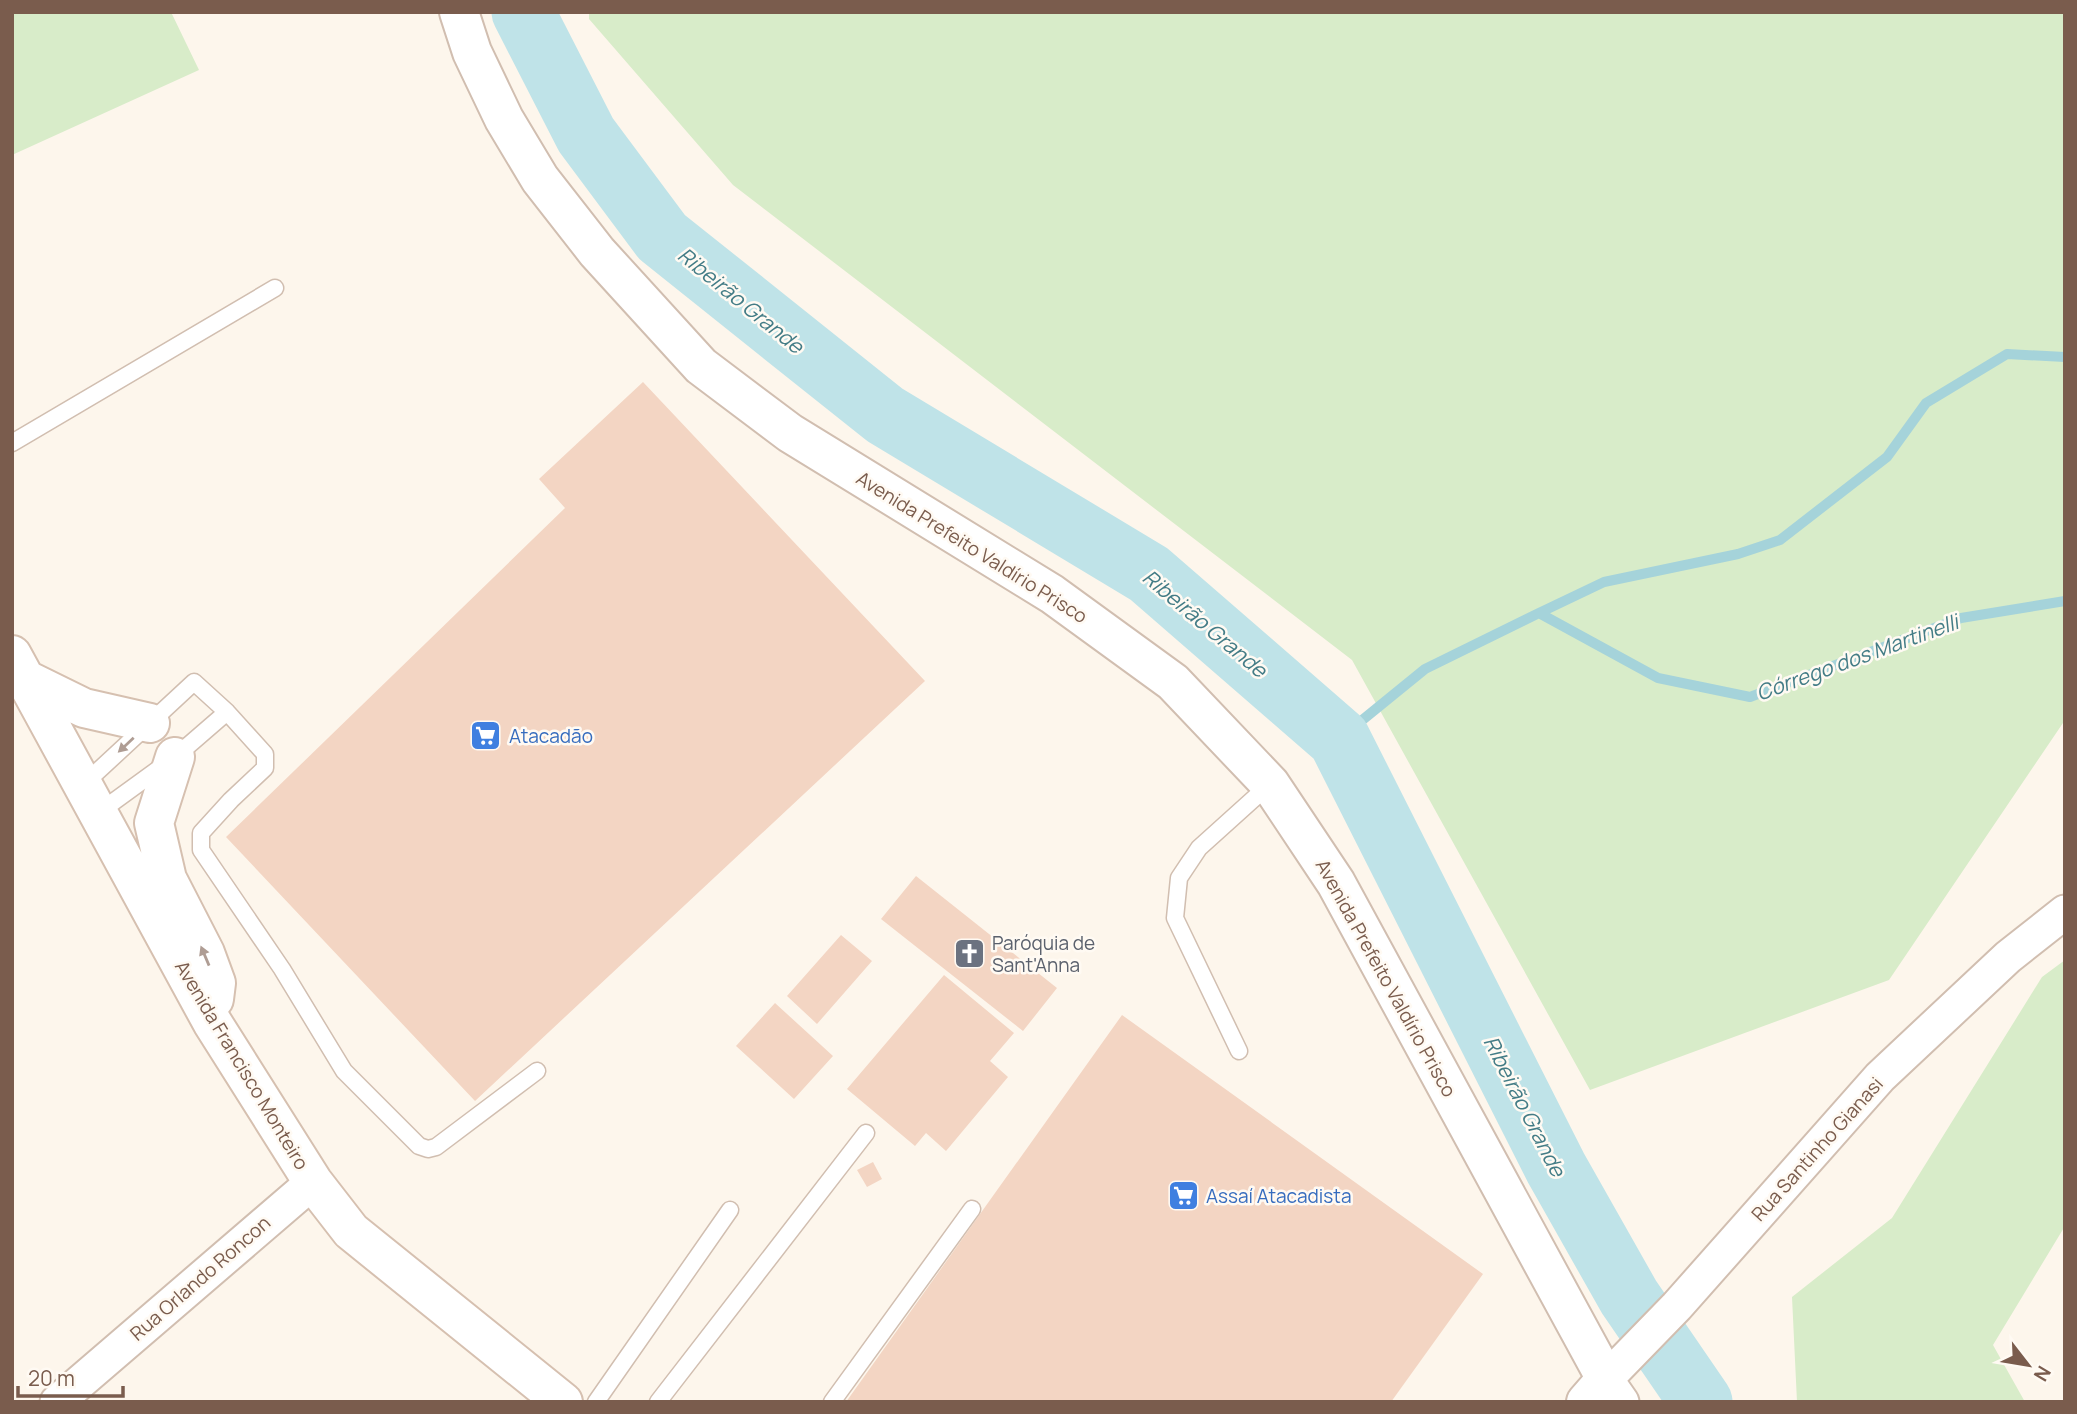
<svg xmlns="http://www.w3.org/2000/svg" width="2077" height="1414" font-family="Manrope,sans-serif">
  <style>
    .green { fill: #d8ecc9 }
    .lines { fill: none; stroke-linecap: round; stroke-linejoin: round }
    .stream { stroke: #a5d3da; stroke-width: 10 }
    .river { stroke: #bfe3e8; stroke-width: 63 }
    .building { fill: #f3d5c3 }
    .service-casing { stroke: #d1beb0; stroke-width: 19 }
    .minor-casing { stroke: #d1beb0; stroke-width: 37 }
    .tertiary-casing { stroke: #d1beb0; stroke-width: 42 }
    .secondary-casing { stroke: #d6c0b0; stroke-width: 42 }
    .service { stroke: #fff; stroke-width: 16 }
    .minor { stroke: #fff; stroke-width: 33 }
    .tertiary { stroke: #fff; stroke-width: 38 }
    .secondary { stroke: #fff; stroke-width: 38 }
    .oneway { fill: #af9d94 }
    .labels { text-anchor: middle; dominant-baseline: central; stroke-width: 5; stroke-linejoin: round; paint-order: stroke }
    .street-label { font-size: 19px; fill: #7a5c4d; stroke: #fffaf3 }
    .shop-label { font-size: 19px; fill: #366cbe; stroke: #fffaf3; text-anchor: start }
    .worship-label { font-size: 19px; fill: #5b616d; stroke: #fffaf3; text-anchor: start }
    .water-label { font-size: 21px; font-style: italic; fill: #437c86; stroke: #fffaf3 }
  </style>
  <rect width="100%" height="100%" fill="#fdf6ec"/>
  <path class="green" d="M12 12H171L199 70 12 155Z
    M589 12H2065V720L1889 980 1590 1090 1352 660 733 185 589 19Z
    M2065 960V1226L1993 1345 2025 1402H1797L1792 1297 1892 1218 2042 977Z"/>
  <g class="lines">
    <path class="stream" d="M1539 613 1604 582 1738 554 1780 540 1887 457 1926 403 2007 354 2065 357
      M1339 739 1425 669 1539 613 1658 678 1750 697 1961 618 2065 601
      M1692 1402 1697 1395"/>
    <path class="river" d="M523 12 586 135 662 237 885 415 1149 574 1339 739 1556 1168 1629 1297 1701 1402"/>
  </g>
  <path class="building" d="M643 382 925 681 475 1101 226 837 565 508 539 479Z
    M916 876 1057 988 1023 1031 881 919Z
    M841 935 872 961 817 1024 787 996Z
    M944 975 1014 1033 990 1061 1008 1077 946 1151 926 1133 915 1146 847 1089Z
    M775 1003 833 1056 794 1099 736 1046Z
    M1122 1015 1483 1274 1391 1402H846Z
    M873 1162 882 1179 867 1187 857 1170Z"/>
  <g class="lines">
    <defs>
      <path id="service" d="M12 443 275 288
        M84 784 194 682 227 712 265 754V768L231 800 201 833V850L282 969 344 1071 419 1146 428 1149 436 1147 537 1071
        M98 813 175 757 227 712
        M1239 1051 1175 918 1179 878 1199 848 1270 784
        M596 1402 730 1210
        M658 1402 866 1133
        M832 1402 972 1209"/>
      <path id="minor" d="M57 1402 313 1182
        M1622 1402 1606 1379 1677 1306 1880 1077 2008 957 2065 912"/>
      <path id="tertiary" d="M459 12 472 52 504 119 540 179 597 252 701 366 790 433 1052 594 1173 682 1270 784 1336 883 1606 1379 1586 1402"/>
      <path id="secondary" d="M12 655 212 1022 313 1182 351 1231 563 1402
        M25 679 84 708 150 723
        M175 757 154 823 167 879 205 953 216 983 214 999"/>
    </defs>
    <use href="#service" class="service-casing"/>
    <use href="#minor" class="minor-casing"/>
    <use href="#tertiary" class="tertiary-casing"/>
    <use href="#secondary" class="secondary-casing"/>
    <use href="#service" class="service"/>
    <use href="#minor" class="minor"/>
    <use href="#tertiary" class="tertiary"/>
    <use href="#secondary" class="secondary"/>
  </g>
  <defs><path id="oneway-solid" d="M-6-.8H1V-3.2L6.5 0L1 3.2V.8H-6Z" transform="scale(1.75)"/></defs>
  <g class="oneway">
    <use href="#oneway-solid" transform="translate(126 745) rotate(137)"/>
    <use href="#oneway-solid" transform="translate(205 956) rotate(-113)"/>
  </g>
  <defs>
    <symbol id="supermarket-square" viewBox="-11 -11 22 22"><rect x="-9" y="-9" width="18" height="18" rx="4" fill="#3f7fe0" stroke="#fffaf3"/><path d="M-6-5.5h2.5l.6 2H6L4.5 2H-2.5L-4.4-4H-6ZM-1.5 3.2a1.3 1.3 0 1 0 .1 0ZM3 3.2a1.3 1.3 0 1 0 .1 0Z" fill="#fff"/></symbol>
    <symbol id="church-square" viewBox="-11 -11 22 22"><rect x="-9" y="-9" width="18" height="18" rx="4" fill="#6b7280" stroke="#fffaf3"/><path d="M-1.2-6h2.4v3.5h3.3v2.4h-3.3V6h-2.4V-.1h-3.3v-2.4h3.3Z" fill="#fff"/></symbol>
  </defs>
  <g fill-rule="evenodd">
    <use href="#supermarket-square" x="468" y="718" width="35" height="35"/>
    <use href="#church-square" x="952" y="936" width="35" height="35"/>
    <use href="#supermarket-square" x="1166" y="1178" width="35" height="35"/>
  </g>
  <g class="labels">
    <g class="street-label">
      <text transform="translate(972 547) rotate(32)">Avenida Prefeito Valdírio Prisco</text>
      <text transform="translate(1386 978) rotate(61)">Avenida Prefeito Valdírio Prisco</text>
      <text transform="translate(242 1065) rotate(59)">Avenida Francisco Monteiro</text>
      <text transform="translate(1817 1149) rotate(-48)">Rua Santinho Gianasi</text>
      <text transform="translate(200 1278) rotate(-41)">Rua Orlando Roncon</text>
    </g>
    <g class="shop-label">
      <text x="509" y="736">Atacadão</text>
      <text x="1206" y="1196">Assaí Atacadista</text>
    </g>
    <g class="worship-label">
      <text x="992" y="943">Paróquia de<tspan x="992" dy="22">Sant'Anna</tspan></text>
    </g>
    <g class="water-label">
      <text transform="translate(741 300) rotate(39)">Ribeirão Grande</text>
      <text transform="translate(1205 623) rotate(40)">Ribeirão Grande</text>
      <text transform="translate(1857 657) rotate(-20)">Córrego dos Martinelli</text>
      <text transform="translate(1525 1106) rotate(63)">Ribeirão Grande</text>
    </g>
  </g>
  <rect width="2077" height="1414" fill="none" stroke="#7a5c4d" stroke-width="28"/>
  <g transform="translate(2028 1365) rotate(121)" stroke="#fffaf3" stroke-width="5" paint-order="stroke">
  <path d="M0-5L12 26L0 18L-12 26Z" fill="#7a5c4d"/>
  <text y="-10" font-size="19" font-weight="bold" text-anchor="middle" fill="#7a5c4d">N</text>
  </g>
  <path d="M18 1386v10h105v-10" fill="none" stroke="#7a5c4d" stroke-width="3.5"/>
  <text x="28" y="1386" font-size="21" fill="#7a5c4d" stroke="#fffaf3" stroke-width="5" paint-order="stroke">20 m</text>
</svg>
